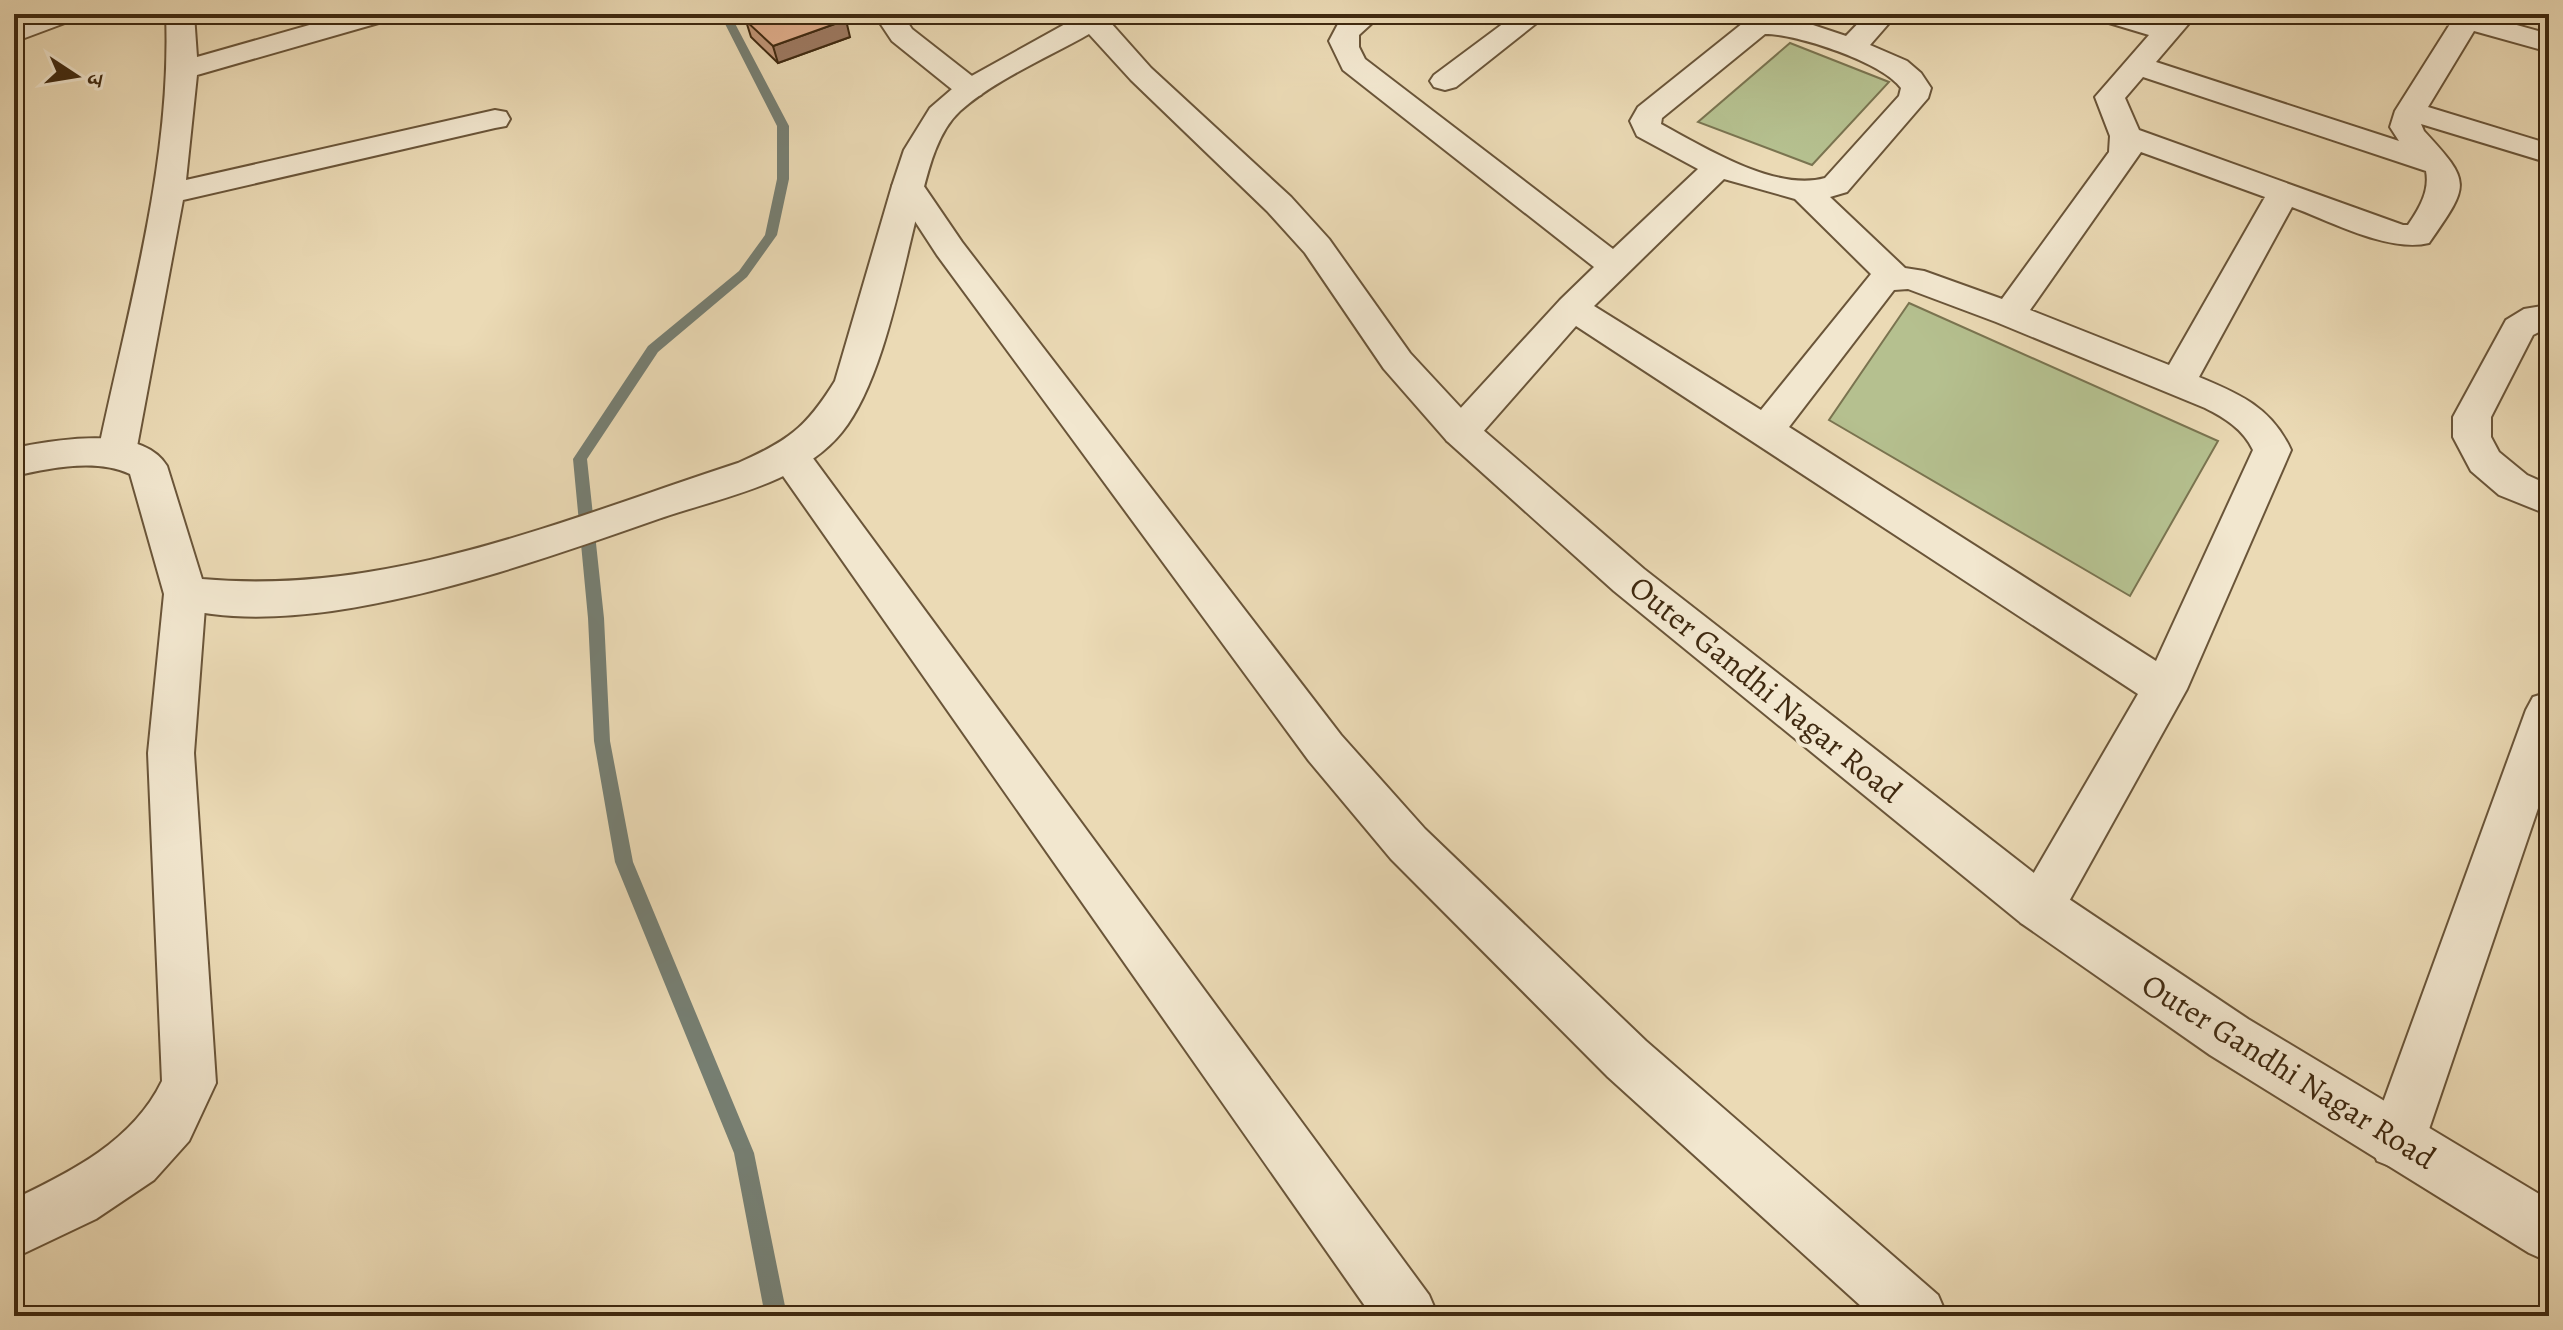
<svg xmlns="http://www.w3.org/2000/svg" width="2563" height="1330" font-family="Alegreya,'Noto Serif Devanagari',serif">
  <style>
    .green { fill: #b5c08f; stroke: #7a7450; stroke-width: 2 }
    .lines { fill: none; stroke-linecap: round; stroke-linejoin: round }
    .stream { fill: #767f73; fill-rule: evenodd }
    .minor-casing { stroke: #6a5539; stroke-width: 4 }
    .tertiary-casing { stroke: #6a5539; stroke-width: 4 }
    .minor { fill: #f2e7cf; fill-rule: evenodd }
    .tertiary { fill: #f2e7cf; fill-rule: evenodd }
    .wall { fill: #c19678; stroke: #3f2910; stroke-width: 2 }
    .shaded-wall { fill: #9d7a62; stroke: #3f2910; stroke-width: 2 }
    .building { fill: #e0ae8c; stroke: #3f2910; stroke-width: 2 }
    .labels { text-anchor: middle; dominant-baseline: central; stroke-width: 8; stroke-linejoin: round; paint-order: stroke }
    .street-label { font-size: 32px; fill: #3f2910; stroke: #f2e7cf }
  </style>
  <rect width="100%" height="100%" fill="#ebdab5"/>
  <filter id="stains"><feTurbulence type="fractalNoise" baseFrequency=".0025" numOctaves="4"/><feColorMatrix values="0 0 0 0 .2 0 0 0 0 .09 0 0 0 0 .02 0 0 0 .5 -.17"/></filter>
  <radialGradient id="worn" r=".72"><stop offset=".6" stop-color="#630" stop-opacity="0"/><stop offset="1" stop-color="#630" stop-opacity=".3"/></radialGradient>
  <path class="green" d="M1790 43 1889 82 1812 165 1698 122Z
    M1909 303 2218 441 2130 596 1829 420Z"/>
  <g class="lines">
    <path class="stream" d="M720 14H730L789 126V179L777 235 747 277 658 352 587 459 604 618 610 741 633 862 754 1153 787 1316H765L734 1153 615 862 594 741 588 618 573 459 648 346 739 271 765 235 777 179V126Z"/>
    <defs>
      <path id="minor" d="M38 14H77L73 20 14 42V23Z
        M166 14H194L197 57 348 14H393L389 20 197 75 186 180 495 110 506 112 510 119 506 126 495 128 183 200 136 452 131 462 117 465 103 462 98 452C128 309 172 161 166 14Z
        M874 14H902L912 29 981 83 985 89 981 95 970 98 959 95 892 41Z
        M1349 14H1382L1359 35V47L1365 59 1613 249 1698 169 1637 136 1630 121 1638 107 1748 19 1786 16 1846 36 1867 14H1897L1870 45 1907 61 1921 73 1931 88 1928 98 1847 192 1830 197 1905 268 1924 271 2002 299 2109 152 2110 136 2095 97 2149 35 2099 20 2095 14H2139L2162 21 2168 14H2197L2156 62 2399 141 2390 127 2395 111 2450 24 2436 20 2432 14H2477L2549 34V52L2474 31 2428 107 2549 144V163L2421 124 2424 131C2472 183 2470 184 2429 243 2389 253 2330 221 2292 207L2199 377C2240 394 2272 408 2291 450L2187 689 2057 923 2039 929 2021 923 2014 907 2138 694 1576 326 1475 441 1461 445 1447 441 1442 432 1447 423 1560 300 1594 267 1343 70 1329 41 1338 24ZM1765 34C1797 34 1882 62 1901 88L1899 96 1825 178C1775 192 1704 147 1661 124L1662 118ZM2143 77 2426 171C2430 191 2419 209 2408 225H2403L2139 130 2125 98ZM2141 152 2265 197 2169 365 2030 310ZM1724 179 1795 199 1871 274 1761 410 1594 306ZM1908 289 1996 322 2205 408C2225 418 2243 429 2253 450L2156 661 1789 427 1894 290Z
        M1516 14H1548L1456 87 1445 90 1434 87 1430 81 1434 75Z
        M908 176 919 179 962 242 1341 735 1425 829 1646 1041 1938 1295 1947 1316H1872L1608 1077 1391 859 1309 761 937 255 892 186 897 179Z
        M2549 305V327L2533 335 2491 417V437L2499 452 2527 475 2549 485V515L2499 495 2471 471 2453 437V417L2506 320 2524 309Z
        M790 442 804 446 1429 1295 1438 1316H1372L776 466 771 456 776 446Z
        M185 578 200 583 206 594 194 753 216 1083 189 1141 154 1180 96 1219 14 1258V1199C71 1172 133 1141 162 1081L148 753 164 594 170 583Z
        M2549 692V776L2425 1141 2417 1161 2397 1169 2377 1161 2369 1141 2526 710 2533 697Z"/>
      <path id="tertiary" d="M1073 14H1118L1110 22 1151 68 1291 197 1329 239 1410 353 1475 423 1644 569 2057 891 2248 1019 2549 1200V1262L2529 1253 2210 1055 2021 923 1614 591 1447 441 1384 369 1305 253 1267 211 1131 80 1089 34C1047 58 996 79 960 111 937 132 928 171 921 199 903 266 884 380 842 432 801 483 723 497 664 517 556 555 446 594 332 611 281 618 220 621 170 605L164 594 130 474C96 458 50 468 14 476V448C54 440 142 424 167 466L202 579C389 596 563 520 738 463 788 441 806 428 835 381L892 186 904 150 930 108 959 83 1076 18Z"/>
    </defs>
    <use href="#minor" class="minor-casing"/>
    <use href="#tertiary" class="tertiary-casing"/>
    <use href="#minor" class="minor"/>
    <use href="#tertiary" class="tertiary"/>
  </g>
  <path class="wall" d="M746 21 850 37 778 63 751 37Z"/>
  <path class="shaded-wall" d="M846 20 850 37 778 63 773 46Z"/>
  <path class="building" d="M766 14H839L846 20 773 46 746 21Z"/>
  <g class="labels">
    <g class="street-label">
      <text transform="translate(1766 689) rotate(39)">Outer Gandhi Nagar Road</text>
      <text transform="translate(2289 1071) rotate(32)">Outer Gandhi Nagar Road</text>
    </g>
  </g>
  <rect width="2563" height="1330" fill="none" stroke="#ebdab5" stroke-width="48"/>
  <rect x="16" y="16" width="2531" height="1298" fill="none" stroke="#3f2910" stroke-width="4"/>
  <rect x="24" y="24" width="2515" height="1282" fill="none" stroke="#3f2910" stroke-width="2"/>
  <g transform="translate(76 76) rotate(102)" stroke="#f2e7cf" stroke-width="6" paint-order="stroke">
  <path d="M0-6L14 30L0 20L-14 30Z" fill="#3f2910"/>
  <text y="-12" font-size="22" font-weight="bold" text-anchor="middle" fill="#3f2910">उ</text>
  </g>
  <rect width="100%" height="100%" filter="url(#stains)"/>
  <rect width="100%" height="100%" fill="url(#worn)"/>
</svg>
